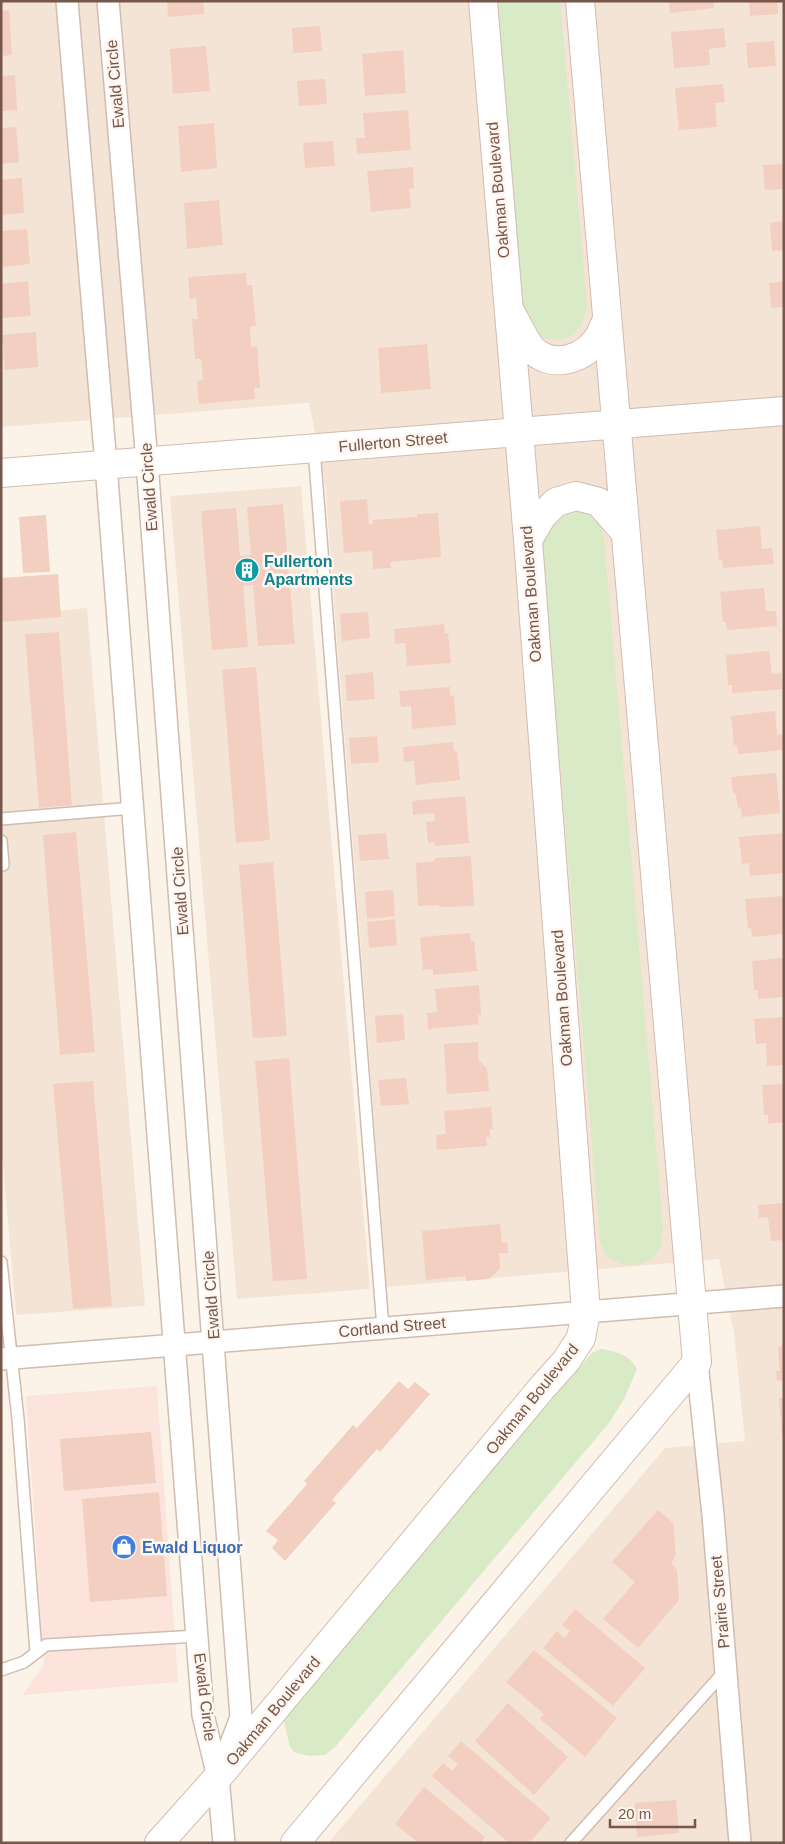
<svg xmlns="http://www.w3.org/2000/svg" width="785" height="1844" font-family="Helvetica,sans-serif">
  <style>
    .residential { fill: #f4e4d6 }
    .commercial { fill: #fce3dc }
    .green { fill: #d8eac6 }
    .building { fill: #f2cfc0 }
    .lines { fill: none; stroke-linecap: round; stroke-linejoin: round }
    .lane-casing { stroke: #d1bcb0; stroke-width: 14 }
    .street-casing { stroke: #d1bcb0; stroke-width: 24 }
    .secondary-casing { stroke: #d4bbae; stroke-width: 30 }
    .lane { stroke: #fff; stroke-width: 11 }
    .street { stroke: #fff; stroke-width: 21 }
    .secondary { stroke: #fff; stroke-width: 28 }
    .labels { text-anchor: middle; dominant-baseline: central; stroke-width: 5; stroke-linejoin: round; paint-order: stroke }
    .street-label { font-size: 16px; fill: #77574c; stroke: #fff7ef }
    .culture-label { font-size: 16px; font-weight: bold; fill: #0d838f; stroke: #fff7ef; text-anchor: start }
    .shop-label { font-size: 16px; font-weight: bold; fill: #366cbe; stroke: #fff7ef; text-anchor: start }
  </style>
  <rect width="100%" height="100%" fill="#fcf3e8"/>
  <path class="residential" d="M1 1H784V1843H328L665 1448 745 1441 734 1333 719 1259 387 1287 325 483 309 403 1 427Z
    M301 486 370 1289 237 1299 170 496Z
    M87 608 145 1306 16 1315 1 1141V615Z"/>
  <path class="commercial" d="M157 1386 178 1682 23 1695 44 1664 26 1396Z"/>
  <path class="green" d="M498 1H560L587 304C584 334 565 346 537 336L523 307Z
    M576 510C593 514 601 521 604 538L663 1229C662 1237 662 1244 658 1252 647 1269 615 1270 604 1251 603 1248 602 1244 600 1240L542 546V534L562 513Z
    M601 1349C617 1352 629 1354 637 1369L624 1399 609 1423 335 1747 325 1755 309 1756 294 1752 290 1747 282 1713 592 1353Z"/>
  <path class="building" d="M167 1H203L204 14 168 17Z
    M669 1H714V8L670 13Z
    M749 1H777L778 14 750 16Z
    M9 10 12 55 1 56V11Z
    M320 26 322 51 293 53 292 28Z
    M724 28 726 47 709 49 710 65 674 68 671 32Z
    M774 41 776 66 748 68 746 43Z
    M206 46 210 91 173 94 170 49Z
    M403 50 406 93 365 96 362 54Z
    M15 75 17 110 1 111V76Z
    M325 79 327 104 299 106 297 81Z
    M723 84 725 102 715 103 717 127 679 130 675 88Z
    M408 110 411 150 357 154 356 138H365L363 113Z
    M214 123 217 168 181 172 178 126Z
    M16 127 19 162 1 164V128Z
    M333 141 335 166 305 168 303 143Z
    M784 164V189L765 190 763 165Z
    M413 167 414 188 409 189 411 208 371 212 367 171Z
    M22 178 24 213 1 215V180Z
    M219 200 223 245 187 249 184 203Z
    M784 221V250L772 251 770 223Z
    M27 229 30 264 1 267V231Z
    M246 273 247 285H252L256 326 250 327 251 347 257 346 260 388H254L255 399 199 404 197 381 203 380 201 359H195L192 319H198L196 298 190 299 188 277Z
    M28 281 31 316 1 318V284Z
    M784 281V307L771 308 769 283Z
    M36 332 38 367 5 370 2 335Z
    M427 344 431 389 381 393 378 348Z
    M367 499 369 525 373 524V520L417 517V514L438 513 441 557 390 562 391 568 373 569 372 551 344 553 340 501Z
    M283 504 295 644 258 646 253 585 243 586 248 647 212 650 201 511 236 508 240 556 251 555 247 507Z
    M46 515 50 572 23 573 19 517Z
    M760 526 762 549 772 548 774 564 723 568 722 560H719L716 530Z
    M58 574 61 617 1 622V578Z
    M764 588 766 611H776L777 626 727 630 726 622H723L720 592Z
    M368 612 370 638 342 641 340 614Z
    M444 624 445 633H448L451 663 407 666 405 643 395 644 394 629Z
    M59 632 72 805 39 808 25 634Z
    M769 651 772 674 781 673 783 689 732 693V685H728L726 655Z
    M256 667 270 840 236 843 222 670Z
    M373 672 375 699 347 701 345 675Z
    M450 687V696L454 695 456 725 412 729 411 706 401 707 399 691Z
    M775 711 777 735 784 734V750L738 754 737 745H734L731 716Z
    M377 736 379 762 351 764 349 738Z
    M453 742 454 751H457L460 780 416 785 414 761 404 762 403 747Z
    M776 773 780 813 742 817 741 808 738 809 736 795 733 792 731 777Z
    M465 796 469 843 435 846V842L428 843 426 822 435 821 434 813 413 815 412 801Z
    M76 832 95 1052 60 1055 43 835Z
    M386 833 389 859 360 861 358 835Z
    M784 833V873L750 876 749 863 742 864 739 837Z
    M471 856 474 906 439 907V905L418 906 416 863 435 861V858Z
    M273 862 287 1036 253 1038 239 865Z
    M393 890 395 916 367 919 365 892Z
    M784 896V934L752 937 751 928 748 929 745 899Z
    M395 919 397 945 369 948 367 922Z
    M470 933 471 941H474L477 971 433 975V969L423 970 420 937Z
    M784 958V997L758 999V990H754L752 961Z
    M479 985 481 1015H478L479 1024 428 1029 427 1013 437 1012 435 989Z
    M403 1014 405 1040 377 1043 375 1016Z
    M784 1017V1065L767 1066 766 1043 756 1044 754 1019Z
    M478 1042 479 1061 487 1068 489 1091 447 1094 444 1044Z
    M289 1058 307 1279 273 1281 255 1061Z
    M406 1078 409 1104 381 1106 378 1080Z
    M93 1081 112 1306 73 1309 53 1084Z
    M784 1084V1122L768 1124V1115H764L762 1085Z
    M491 1107 493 1129H490V1137H486L487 1146 437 1150 436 1135 446 1134 444 1111Z
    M784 1203V1240L771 1241 768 1217 759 1218 758 1205Z
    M500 1224 502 1243 507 1242 508 1253H499L500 1269 489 1279 466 1281V1276L426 1280 422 1231Z
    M784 1346V1380L777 1381 776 1371H780L778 1347Z
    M399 1381 408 1389 415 1382 430 1394 380 1452 377 1449 332 1500 336 1503 285 1561 272 1548 278 1540 266 1531 307 1484 304 1481 353 1425 357 1428Z
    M779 1398H784V1436H782Z
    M151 1432 156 1483 64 1491 60 1439Z
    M159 1492 167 1596 90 1602 82 1499Z
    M658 1510 673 1523 676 1555 671 1563 677 1570 679 1600 638 1648 603 1619 635 1582 612 1562Z
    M575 1609 645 1668 613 1706 543 1648 557 1631 564 1638 570 1631 562 1625Z
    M534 1650 617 1718 585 1757 540 1719 544 1714 506 1682Z
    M508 1703 568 1757 534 1795 475 1741Z
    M461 1741 551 1818 529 1843H509L432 1776 443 1763 452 1771 458 1764 448 1756Z
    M424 1787 485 1837 481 1843H419L395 1824Z
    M676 1800 679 1833 637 1837 635 1803Z"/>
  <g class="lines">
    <defs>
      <path id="lane" d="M314 449 383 1328
        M1 819 133 808
        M1 841 3 865
        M1 1262 18 1419 36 1652
        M1 1670 24 1662 46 1645 197 1636
        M571 1843 725 1671"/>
      <path id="street" d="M67 1 106 465 203 1715 218 1777 224 1843
        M108 1 147 462 241 1717 223 1765
        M1 1359 784 1296
        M697 1362 713 1515 740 1843"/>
      <path id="secondary" d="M511 313C516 322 528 347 535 352 556 369 585 358 599 337 602 332 604 325 607 320
        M1 473 784 411
        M528 540 542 516 556 502 576 496 599 502 624 531
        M159 1843 218 1777 541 1389 566 1361 581 1338 586 1312 528 540 483 1
        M295 1843 697 1362 580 1"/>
    </defs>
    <use href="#lane" class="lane-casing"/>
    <use href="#street" class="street-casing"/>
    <use href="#secondary" class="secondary-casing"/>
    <use href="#lane" class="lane"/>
    <use href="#street" class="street"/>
    <use href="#secondary" class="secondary"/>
  </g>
  <defs>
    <symbol id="building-disc" viewBox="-11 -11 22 22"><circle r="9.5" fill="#0f9aa8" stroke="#fff7ef"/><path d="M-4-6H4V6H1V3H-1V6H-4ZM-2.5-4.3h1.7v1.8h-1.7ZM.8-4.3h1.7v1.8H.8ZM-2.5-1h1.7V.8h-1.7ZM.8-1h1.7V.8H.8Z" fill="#fff"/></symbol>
    <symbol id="shop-disc" viewBox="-11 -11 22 22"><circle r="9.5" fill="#3f7fe0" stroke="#fff7ef"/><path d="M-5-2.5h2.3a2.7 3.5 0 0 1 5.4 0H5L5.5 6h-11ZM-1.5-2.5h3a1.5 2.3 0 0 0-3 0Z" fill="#fff"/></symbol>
  </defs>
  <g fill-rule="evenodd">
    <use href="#building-disc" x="233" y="556" width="28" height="28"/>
    <use href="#shop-disc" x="110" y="1533" width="28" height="28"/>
  </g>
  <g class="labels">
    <g class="street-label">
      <text transform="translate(115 84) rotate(-95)">Ewald Circle</text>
      <text transform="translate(498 190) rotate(-95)">Oakman Boulevard</text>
      <text transform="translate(393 442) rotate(-5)">Fullerton Street</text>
      <text transform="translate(149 487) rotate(-94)">Ewald Circle</text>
      <text transform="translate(531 594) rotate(-94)">Oakman Boulevard</text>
      <text transform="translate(180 891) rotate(-94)">Ewald Circle</text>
      <text transform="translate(562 998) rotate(-94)">Oakman Boulevard</text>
      <text transform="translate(211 1295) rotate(-94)">Ewald Circle</text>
      <text transform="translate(392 1327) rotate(-5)">Cortland Street</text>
      <text transform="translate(532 1399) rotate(-51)">Oakman Boulevard</text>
      <text transform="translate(720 1602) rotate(-95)">Prairie Street</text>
      <text transform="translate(205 1697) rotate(83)">Ewald Circle</text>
      <text transform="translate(273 1711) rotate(-50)">Oakman Boulevard</text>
    </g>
    <g class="culture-label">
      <text x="264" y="561">Fullerton<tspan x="264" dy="18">Apartments</tspan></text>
    </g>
    <g class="shop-label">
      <text x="142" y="1547">Ewald Liquor</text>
    </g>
  </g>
  <rect width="785" height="1844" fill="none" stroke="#77574c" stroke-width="5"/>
  <path d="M610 1819v8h85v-8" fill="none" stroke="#77574c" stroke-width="2.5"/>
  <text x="618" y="1819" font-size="15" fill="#77574c" stroke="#fff7ef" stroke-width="4" paint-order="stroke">20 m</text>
</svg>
